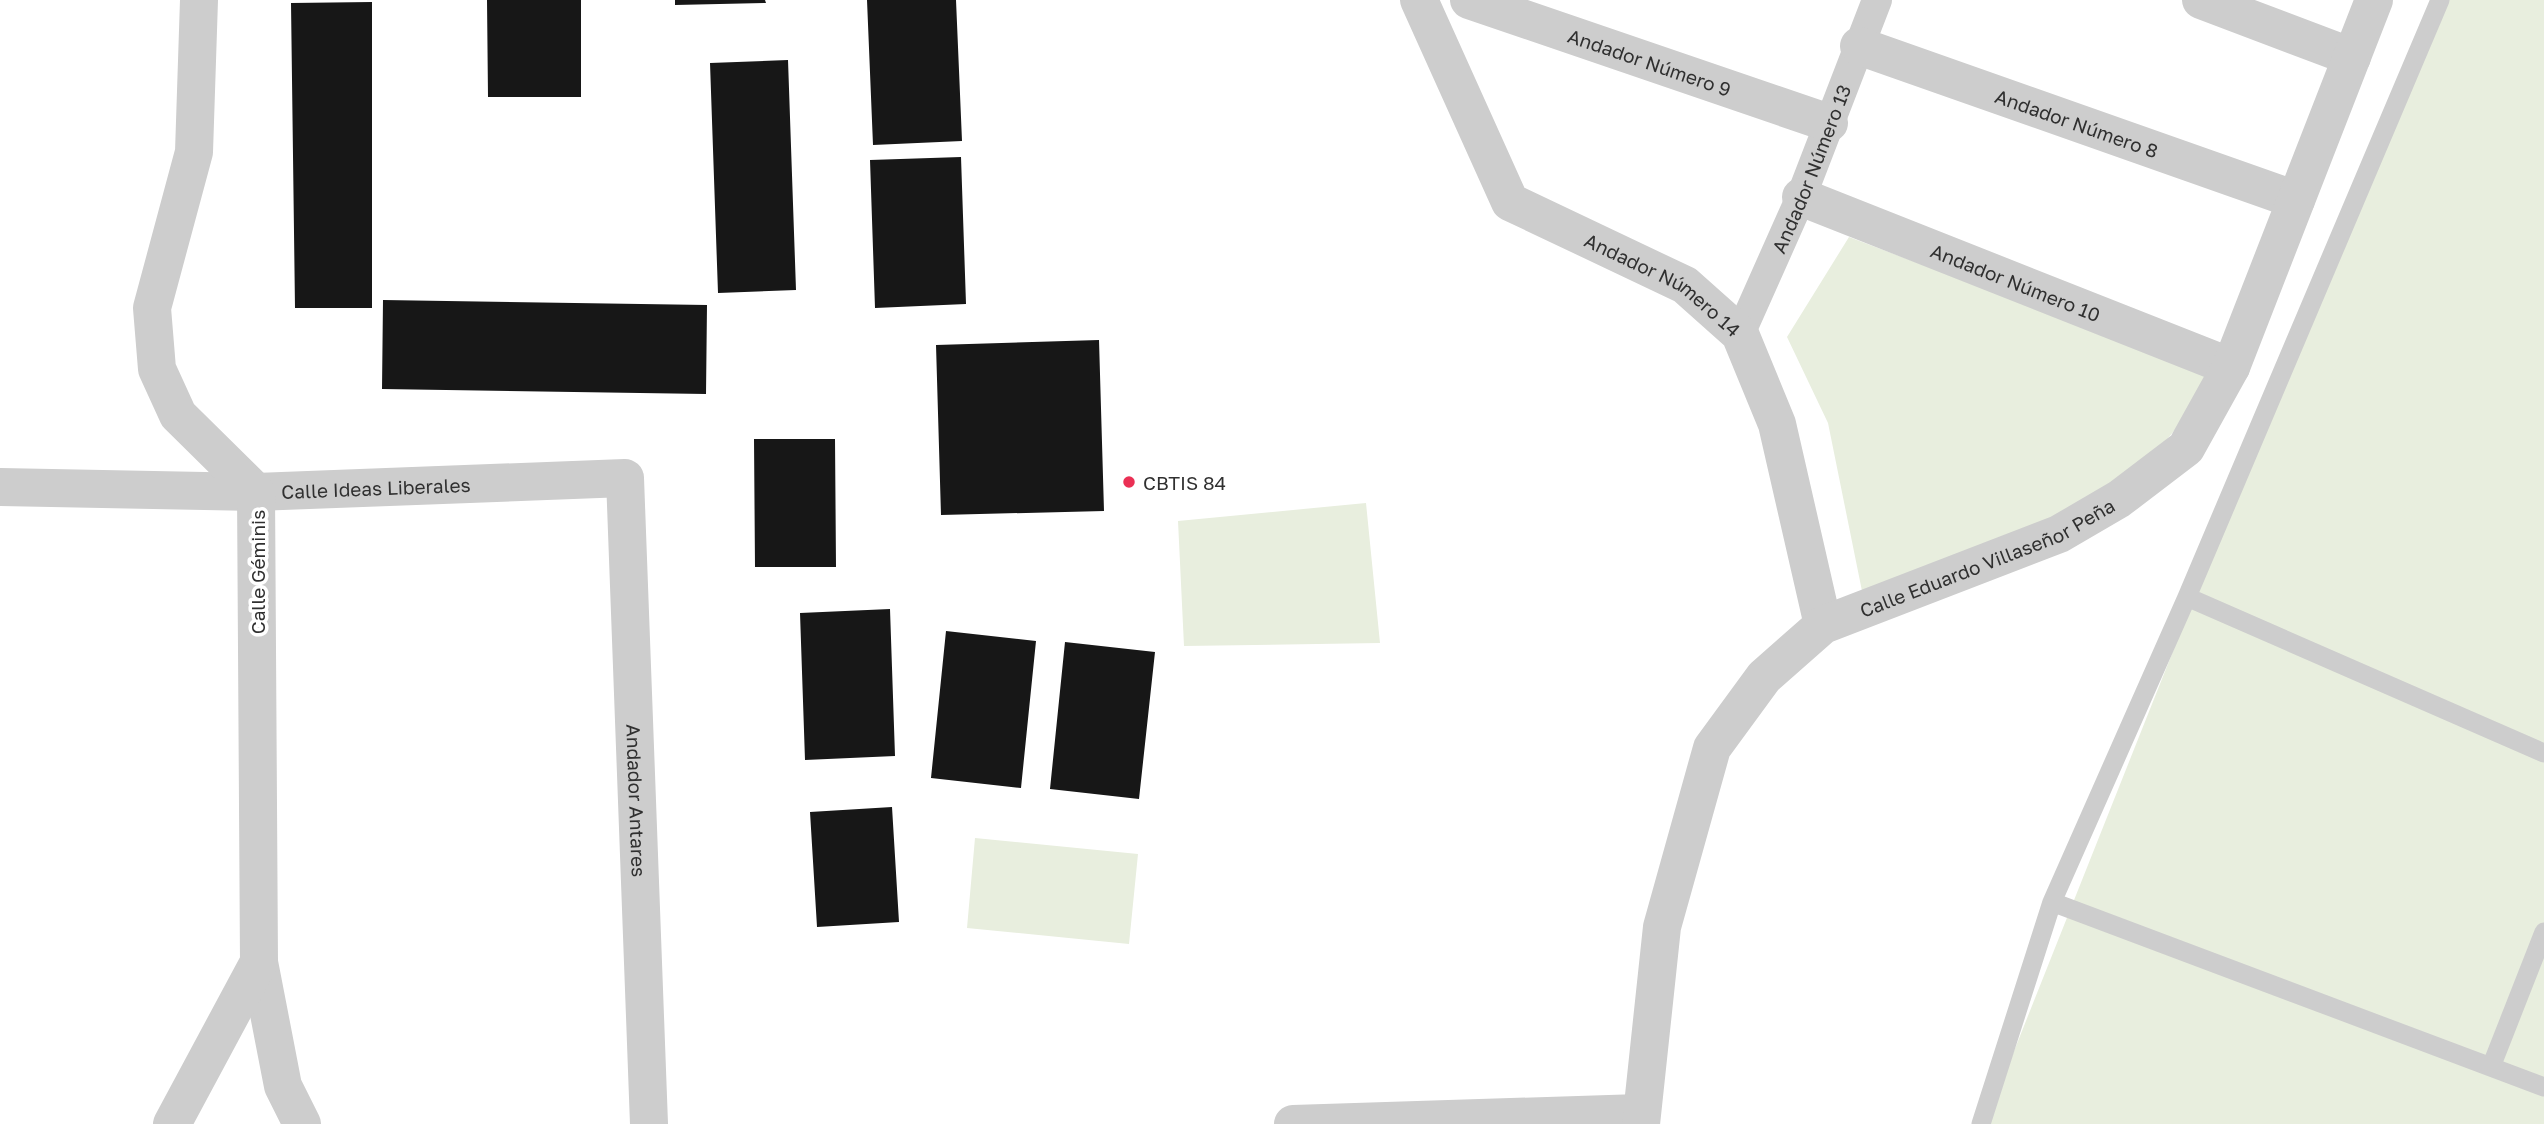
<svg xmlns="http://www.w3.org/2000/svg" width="2544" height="1124" font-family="'Golos Text',sans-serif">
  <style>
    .green { fill: #e8eede }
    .building { fill: #171717 }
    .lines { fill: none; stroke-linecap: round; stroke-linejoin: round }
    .service { stroke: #cdcdcd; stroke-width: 19 }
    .pedestrian { stroke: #cdcdcd; stroke-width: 30 }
    .minor { stroke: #cdcdcd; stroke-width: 38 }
    .poi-dot { fill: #ea3054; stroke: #fff; stroke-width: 2.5 }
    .labels { text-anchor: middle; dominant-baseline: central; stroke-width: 7; stroke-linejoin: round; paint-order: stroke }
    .street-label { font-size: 19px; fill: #303030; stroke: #fff }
    .poi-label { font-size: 19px; fill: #303030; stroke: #fff; text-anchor: start }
  </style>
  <rect width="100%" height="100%" fill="#fff"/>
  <path class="green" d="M2432 0H2544V1124H1985Z
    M1849 237 2214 375 2179 425 2122 493 1862 591 1828 423 1787 337Z
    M1366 503 1380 643 1184 646 1178 521Z
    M975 838 1138 854 1129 944 967 928Z"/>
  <path class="building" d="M487 0H581V97H488Z
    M675 0H765L766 3 675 5Z
    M867 0H956L962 141 873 145Z
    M372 2V308H295L291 3Z
    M788 60 796 290 718 293 710 63Z
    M961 157 966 304 875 308 870 160Z
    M383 300 707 305 706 394 382 389Z
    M1099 340 1104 511 941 515 936 345Z
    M754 439H835L836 567H755Z
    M890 609 895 756 805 760 800 613Z
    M946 631 1036 641 1021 788 931 778Z
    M1065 642 1155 652 1139 799 1050 789Z
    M892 807 899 922 817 927 810 812Z"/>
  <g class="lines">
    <path class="service" d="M2187 597 2544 753
      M2052 902 2544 1087
      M2491 1067 2544 932
      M1981 1124 2052 902 2187 597 2440 0"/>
    <path class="pedestrian" id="s1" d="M1740 334 1801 197 1877 0"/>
    <g class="minor">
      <path id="s2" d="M1419 0 1510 202 1685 285 1740 334 1777 424 1823 625"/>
      <path id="s3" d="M1469 0 1829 123"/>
      <path d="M2201 0 2352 57"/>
      <path id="s4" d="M1859 46 2296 200"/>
      <path id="s5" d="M1801 197 2231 367"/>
      <path id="s6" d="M0 487 256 492 625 478 649 1124"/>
      <path d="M259 962 283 1086 302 1124"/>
      <path d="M172 1124 259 962 256 492 178 415 157 369 152 308 194 152 199 0"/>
      <path d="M1293 1124 1640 1113"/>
      <path id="s7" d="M1641 1124 1662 927 1712 748 1764 677 1823 625 2059 534 2119 499 2186 448 2231 367 2374 0"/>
    </g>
  </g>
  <circle class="poi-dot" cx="1129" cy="482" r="7"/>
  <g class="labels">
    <g class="street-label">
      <text stroke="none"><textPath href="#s3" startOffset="191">Andador Número 9</textPath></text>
      <text stroke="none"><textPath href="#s4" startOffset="231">Andador Número 8</textPath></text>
      <text stroke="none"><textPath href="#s1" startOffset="180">Andador Número 13</textPath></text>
      <text stroke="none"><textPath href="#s5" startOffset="231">Andador Número 10</textPath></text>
      <text stroke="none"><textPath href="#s2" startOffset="396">Andador Número 14</textPath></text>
      <text stroke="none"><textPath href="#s6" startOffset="376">Calle Ideas Liberales</textPath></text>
      <text stroke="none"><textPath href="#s7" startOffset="728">Calle Eduardo Villaseñor Peña</textPath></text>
      <text transform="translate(257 572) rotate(-90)">Calle Géminis</text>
      <text stroke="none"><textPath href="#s6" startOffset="948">Andador Antares</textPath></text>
    </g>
    <g class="poi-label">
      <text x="1143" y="482">CBTIS 84</text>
    </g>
  </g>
</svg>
